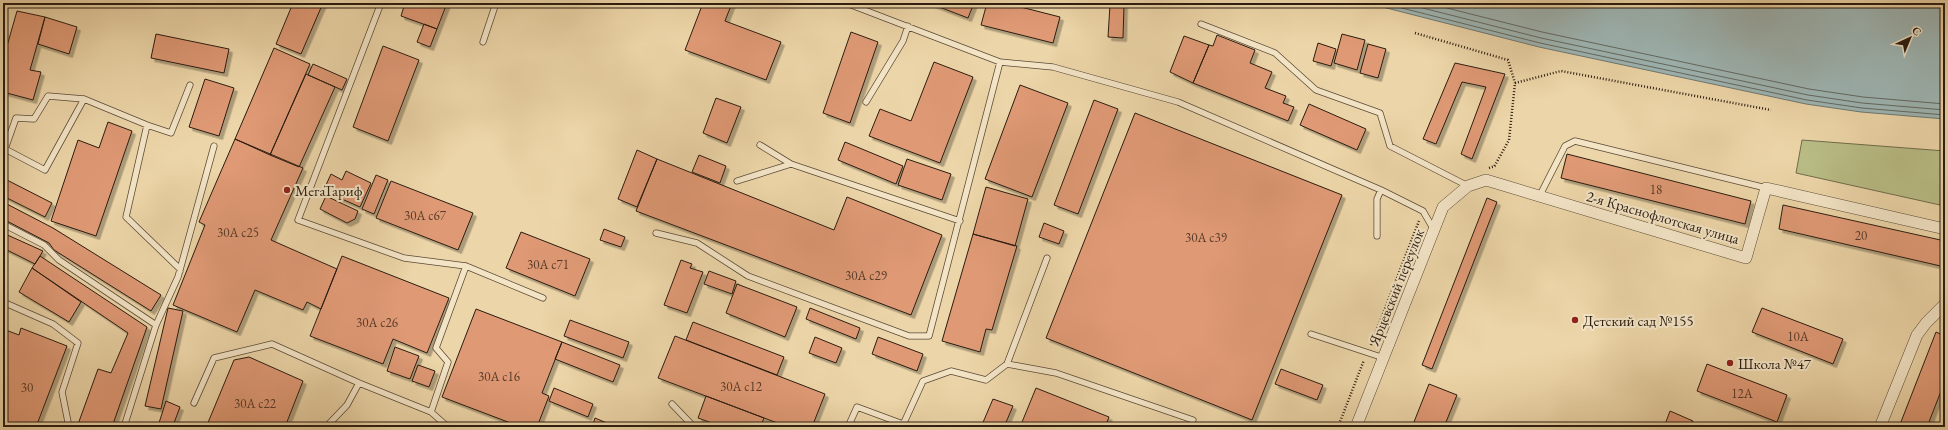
<svg xmlns="http://www.w3.org/2000/svg" width="1948" height="430" font-family="'EB Garamond',serif">
  <style>
    .green { fill: #b9bd86; stroke: #726c4b }
    .water { fill: #9eb6b4; stroke: #707872 }
    .lines { fill: none; stroke-linecap: round; stroke-linejoin: round }
    .shore { stroke: #646962; stroke-width: 1 }
    .building { fill: #df9975; stroke: #2a1c10; filter: url(#shadow) }
    .service-casing { stroke: #5a4a36; stroke-width: 7 }
    .minor-casing { stroke: #5a4a36; stroke-width: 12 }
    .path { stroke: #2a1c10; stroke-width: 2.5; stroke-dasharray: 1 2; stroke-linecap: butt }
    .service { stroke: #f3e4c6; stroke-width: 5.5 }
    .minor { stroke: #f3e4c6; stroke-width: 11 }
    .poi-dot { fill: #8f2418; stroke: #f3e4c6; stroke-width: 1.5 }
    .labels { text-anchor: middle; dominant-baseline: central; stroke-width: 4; stroke-linejoin: round; paint-order: stroke }
    .number-label { font-size: 13px; fill: #573b29 }
    .poi-label { font-size: 15px; fill: #2a1c10; stroke: #f3e4c6; text-anchor: start }
    .street-label { font-size: 15px; fill: #2a1c10; stroke: #f3e4c6 }
  </style>
  <defs>
    <filter id="shadow"><feDropShadow dx="3.5" dy="3.5" stdDeviation="0" flood-color="#0004"/></filter>
  </defs>
  <rect width="100%" height="100%" fill="#ecd5a8"/>
  <filter id="stains"><feTurbulence type="fractalNoise" baseFrequency=".005" numOctaves="4"/><feColorMatrix values="0 0 0 0 .2 0 0 0 0 .09 0 0 0 0 .02 0 0 0 .5 -.17"/></filter>
  <radialGradient id="worn" r=".72"><stop offset=".6" stop-color="#630" stop-opacity="0"/><stop offset="1" stop-color="#630" stop-opacity=".3"/></radialGradient>
  <path class="green" d="M1802 140 1945 151V167L1940 205 1796 173Z"/>
  <path class="water" d="M1367 3H1945V119L1861 112 1806 104 1539 47Z"/>
  <g class="lines">
    <path class="shore" d="M1382 3 1540 43 1807 100 1862 108 1945 115
      M1403 3 1541 38 1808 95 1862 103 1945 110
      M1427 3 1542 32 1809 89 1863 97 1945 104"/>
  </g>
  <path class="building" d="M293 3H323L301 54 276 44Z
    M405 3H447L437 29 401 16Z
    M703 3H732L725 21 781 42 766 80 685 50Z
    M929 3H974L968 18Z
    M987 3H1005L1060 17 1053 43 981 25Z
    M1110 5H1124L1123 38 1108 37Z
    M17 11 45 17 30 70 41 72 33 100 3 92V60Z
    M45 17 77 27 69 54 38 44Z
    M424 24 437 29 430 47 417 42Z
    M851 32 878 42 850 123 823 113Z
    M156 34 229 49 224 73 151 58Z
    M1342 34 1365 40 1357 70 1334 63Z
    M1217 35 1255 50 1250 63 1272 72 1265 88 1286 96 1283 103 1294 107 1288 121 1193 83 1209 45 1213 46Z
    M1184 36 1209 45 1193 83 1170 72Z
    M1318 43 1336 49 1331 66 1313 61Z
    M1368 44 1386 49 1378 78 1360 73Z
    M383 46 419 60 388 141 353 127Z
    M274 48 310 64 270 155 235 139Z
    M934 62 973 77 940 163 869 136 880 109 911 121Z
    M1455 63 1505 74 1472 159 1461 154 1486 87 1462 82 1436 144 1423 139Z
    M313 64 347 79 342 90 308 75Z
    M306 74 335 87 299 167 270 155Z
    M205 79 234 88 219 136 189 127Z
    M1020 85 1068 103 1032 197 985 179Z
    M716 98 741 107 727 143 703 133Z
    M1094 100 1118 109 1078 214 1054 205Z
    M1309 104 1366 129 1357 150 1300 125Z
    M1135 113 1342 195 1252 420 1046 338Z
    M108 122 132 131 96 236 51 221 78 140 99 148Z
    M235 139 303 168 271 240 337 269 321 309 307 302 303 310 255 290 237 332 173 305 205 225 199 222Z
    M845 142 903 166 896 184 838 160Z
    M637 150 657 159 637 207 618 199Z
    M1567 154 1751 201 1745 224 1561 178Z
    M699 155 726 166 720 183 692 172Z
    M657 159 834 230 847 197 942 235 911 315 636 211Z
    M907 159 951 174 942 200 898 185Z
    M346 171 371 183 360 207 335 196 338 191 326 185 331 174 342 180Z
    M376 175 388 180 374 214 362 209Z
    M3 178 52 203 45 217 3 196Z
    M391 181 473 213 458 250 376 218Z
    M986 187 1028 199 1015 246 973 234Z
    M326 196 358 211 355 219 347 223 320 209Z
    M1487 198 1497 202 1432 369 1422 365Z
    M3 202 53 228 161 295 151 311 54 250 49 243 3 219Z
    M1783 205 1945 241V267L1779 229Z
    M1044 223 1064 231 1059 244 1039 237Z
    M604 229 625 237 621 247 600 240Z
    M521 232 590 259 575 296 506 268Z
    M3 233 43 251 35 264 3 248Z
    M973 234 1017 246 992 330 986 329 980 352 942 341Z
    M40 256 147 327 112 427H77L98 369 111 373 128 333 32 268Z
    M342 256 449 298 427 353 393 339 383 364 310 336Z
    M681 260 692 264 690 268 703 272 687 313 664 305Z
    M32 268 81 302 69 322 19 292Z
    M709 271 736 281 732 294 704 284Z
    M737 284 797 307 785 337 726 313Z
    M168 308 183 311 161 409 145 406Z
    M810 308 860 328 856 339 806 319Z
    M1762 308 1843 339 1833 364 1752 332Z
    M476 309 562 342 542 393 549 396 537 427H521L442 397Z
    M570 320 629 342 623 358 564 336Z
    M693 322 784 357 777 375 686 340Z
    M21 328 67 346 36 427H3V329L19 335Z
    M1936 332 1945 336V381L1927 427H1899Z
    M675 336 825 394 812 427H788L658 378Z
    M815 337 842 348 836 363 809 353Z
    M878 337 923 354 917 371 872 354Z
    M562 342 620 365 613 382 555 359Z
    M395 347 419 356 410 379 387 371Z
    M249 357 303 381 285 427H211L207 425 234 360Z
    M1707 364 1787 395 1777 422 1697 391Z
    M418 365 435 371 429 387 412 381Z
    M1281 369 1323 385 1317 400 1275 384Z
    M1429 384 1457 395 1444 427H1412Z
    M554 388 593 404 588 417 549 401Z
    M1036 388 1109 417 1105 427H1020Z
    M706 396 764 418 760 427H723L698 418Z
    M993 399 1013 406 1004 427H981Z
    M166 401 180 407 174 423 158 426Z
    M1670 411 1693 421 1691 427H1664Z
    M595 418 614 426 613 427H592Z"/>
  <g class="lines">
    <defs>
      <path id="service" d="M381 3 298 220 404 258 466 266 436 348 448 362 431 412
        M846 3 1000 62 1053 67 1178 102 1381 190 1423 211 1434 230
        M1201 24 1275 53 1316 90 1380 113 1390 146 1468 186
        M483 42 496 3
        M84 99 45 170 5 149 16 118 34 119 48 96 84 99 147 125
        M866 102 903 41 908 26
        M760 145 791 164 960 221
        M737 181 791 164
        M1539 197 1565 146 1575 141 1766 188
        M3 224 44 245 59 260 156 325
        M656 233 697 243 748 276 909 336H929L1000 62
        M1377 236V199L1381 190
        M466 266 543 298
        M180 271V269L126 217 147 125 171 133 190 85
        M3 302 53 324 78 343 62 392 68 422 66 427
        M1311 334 1384 358
        M1007 364 1047 258
        M194 403 214 358 272 344 359 383 431 412 448 427
        M672 404 694 427
        M124 427 156 325 178 277 214 146
        M326 427 347 405 359 383
        M848 427 857 407 903 424
        M902 427 923 381 951 371 986 380 1007 364 1056 373 1193 420"/>
      <path id="minor" d="M1356 427 1443 207 1468 186 1486 180 1746 258 1766 188 1945 229
        M1880 427 1917 335 1926 323 1945 304"/>
    </defs>
    <use href="#service" class="service-casing"/>
    <use href="#minor" class="minor-casing"/>
    <path class="path" d="M1415 33 1508 60 1515 83 1509 140 1494 167
      M1515 83 1561 71 1771 110
      M1489 168 1495 166
      M1371 345 1419 221
      M1338 427 1364 360"/>
    <use href="#service" class="service"/>
    <use href="#minor" class="minor"/>
  </g>
  <g class="poi-dot">
    <circle cx="287" cy="190" r="4"/>
    <circle cx="1575" cy="320" r="4"/>
    <circle cx="1730" cy="363" r="4"/>
  </g>
  <g class="labels">
    <g class="number-label">
      <text x="1656" y="189">18</text>
      <text x="425" y="215">30А с67</text>
      <text x="238" y="232">30А с25</text>
      <text x="1861" y="235">20</text>
      <text x="1206" y="237">30А с39</text>
      <text x="548" y="264">30А с71</text>
      <text x="866" y="275">30А с29</text>
      <text x="377" y="322">30А с26</text>
      <text x="1798" y="336">10А</text>
      <text x="499" y="376">30А с16</text>
      <text x="741" y="386">30А с12</text>
      <text x="27" y="387">30</text>
      <text x="1742" y="393">12А</text>
      <text x="255" y="403">30А с22</text>
    </g>
    <g class="poi-label">
      <text x="295" y="190">МегаТариф</text>
      <text x="1583" y="320">Детский сад №155</text>
      <text x="1738" y="363">Школа №47</text>
    </g>
    <g class="street-label">
      <text transform="translate(1663 217) rotate(16)">2-я Краснофлотская улица</text>
      <text transform="translate(1396 287) rotate(-68)">Ярцевский переулок</text>
    </g>
  </g>
  <rect width="1948" height="430" fill="none" stroke="#ecd5a8" stroke-width="16"/>
  <rect x="4" y="4" width="1940" height="422" fill="none" stroke="#2a1c10" stroke-width="2"/>
  <rect x="8" y="8" width="1932" height="414" fill="none" stroke="#2a1c10"/>
  <g transform="translate(1910 38) rotate(44)" stroke="#f3e4c6" stroke-width="3" paint-order="stroke">
  <path d="M0-3L7 15L0 10L-7 15Z" fill="#2a1c10"/>
  <text y="-6" font-size="11" font-weight="bold" text-anchor="middle" fill="#2a1c10">С</text>
  </g>
  <rect width="100%" height="100%" filter="url(#stains)"/>
  <rect width="100%" height="100%" fill="url(#worn)"/>
</svg>
